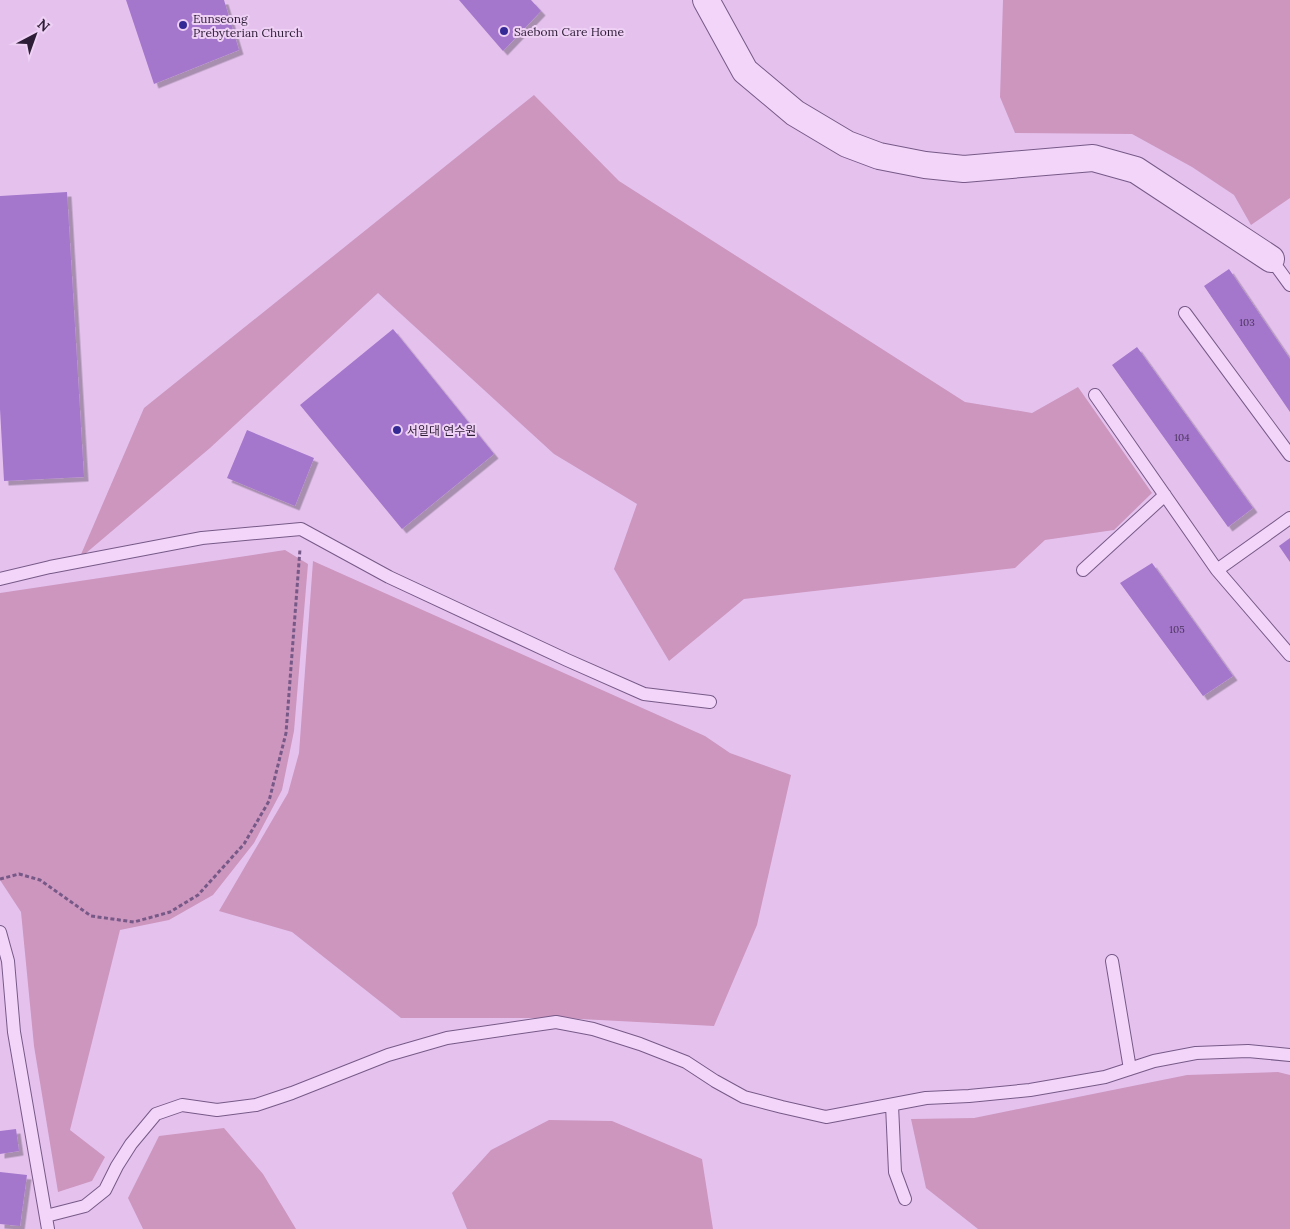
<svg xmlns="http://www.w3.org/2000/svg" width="1290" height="1229" font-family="Lora,'Noto Sans KR',serif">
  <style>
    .green { fill: #cc96bf }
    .building { fill: #a477cc; filter: url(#shadow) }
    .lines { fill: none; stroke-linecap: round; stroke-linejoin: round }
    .service-casing { stroke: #775987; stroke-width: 14 }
    .minor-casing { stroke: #775987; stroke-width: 28 }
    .path { stroke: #775987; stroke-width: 3; stroke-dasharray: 4 2.5; stroke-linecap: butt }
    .service { stroke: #f2d5f9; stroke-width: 12 }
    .minor { stroke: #f2d5f9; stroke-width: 26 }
    .poi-dot { fill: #352996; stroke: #efd1f5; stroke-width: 2 }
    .labels { text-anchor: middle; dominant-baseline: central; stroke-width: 4; stroke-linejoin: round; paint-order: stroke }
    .number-label { font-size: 10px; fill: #4b345c }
    .poi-label { font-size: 12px; fill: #2d1d37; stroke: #efd1f5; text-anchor: start }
  </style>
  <defs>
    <filter id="shadow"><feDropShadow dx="4.5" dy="4.5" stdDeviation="0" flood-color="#0004"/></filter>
  </defs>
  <rect width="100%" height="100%" fill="#e5c2ee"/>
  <path class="green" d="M1003 0H1290V198L1251 225 1234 195 1192 167 1132 134 1015 133 1000 97Z
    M534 95 619 181 965 402 1032 413 1078 387 1152 493 1114 530 1045 540 1015 568 744 599 669 661 614 569 637 504 554 454 378 293 210 448 79 559 144 408Z
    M285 550 308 564 294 731 282 790 254 843 213 895 169 920 120 930 70 1130 105 1157 92 1181 58 1192 34 1046 21 912 0 880V593Z
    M313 561 705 736 730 753 791 775 757 925 714 1026 561 1018H401L292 932 219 911 288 793 299 753Z
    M1278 1072 1290 1075V1229H978L926 1188 911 1119 974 1118 1187 1075Z
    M549 1120 612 1121 702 1159 713 1229H467L452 1193 491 1150Z
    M224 1128 263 1174 296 1229H143L128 1198 159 1136Z"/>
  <path class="building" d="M126 0H224L239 50 154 84Z
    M459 0H531L541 11 503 51Z
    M67 192 84 477 4 481 0 409V196Z
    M1229 269 1290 359V412L1204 286Z
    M393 329 494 454 402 529 300 405Z
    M1137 347 1253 508 1228 527 1112 365Z
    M247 430 314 458 295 506 227 478Z
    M1290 538V562L1279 546Z
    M1152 563 1233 676 1203 696 1120 583Z
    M16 1129 19 1151 0 1154V1131Z
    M0 1172 27 1175 20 1226 0 1224Z"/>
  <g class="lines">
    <defs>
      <path id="service" d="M1271 259 1290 285
        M1185 313 1290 455
        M1095 395 1217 570 1290 518
        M1083 570 1165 495
        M1217 570 1290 655
        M0 579 50 567 202 538 301 529 389 577 567 660 644 694 710 702
        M0 932 8 961 14 1032 48 1229
        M1112 961 1130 1069
        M892 1105 895 1172 905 1199
        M46 1216 85 1206 105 1190 117 1166 131 1144 156 1114 182 1105 217 1110 256 1105 292 1093 388 1055 447 1038 556 1022 593 1029 640 1044 686 1062 715 1081 744 1097 782 1107 826 1117 926 1098 969 1096 1030 1090 1105 1077 1154 1061 1196 1053 1248 1051 1290 1055"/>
      <path id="minor" d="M706 0 745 71 795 113 847 144 879 156 925 165 964 169 1093 158 1136 170 1271 259"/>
    </defs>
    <use href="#service" class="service-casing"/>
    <use href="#minor" class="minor-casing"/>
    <path class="path" d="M0 879 19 874 40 880 91 916 134 922 170 912 198 895 244 844 269 801 286 733 300 549"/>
    <use href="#service" class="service"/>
    <use href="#minor" class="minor"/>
  </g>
  <g class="poi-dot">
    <circle cx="183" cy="25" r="5"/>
    <circle cx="504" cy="31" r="5"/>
    <circle cx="397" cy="430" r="5"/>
  </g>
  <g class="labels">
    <g class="number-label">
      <text x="1247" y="322">103</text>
      <text x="1182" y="437">104</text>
      <text x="1177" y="629">105</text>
    </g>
    <g class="poi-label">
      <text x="193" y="18">Eunseong<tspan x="193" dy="14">Prebyterian Church</tspan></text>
      <text x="514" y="31">Saebom Care Home</text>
      <text x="407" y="430">서일대 연수원</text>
    </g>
  </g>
  <g transform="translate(35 35) rotate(41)" stroke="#efd1f5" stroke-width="4" paint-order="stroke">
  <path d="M0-4L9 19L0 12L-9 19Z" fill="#2d1d37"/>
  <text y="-8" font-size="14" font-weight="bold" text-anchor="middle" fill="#2d1d37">N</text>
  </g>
</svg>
